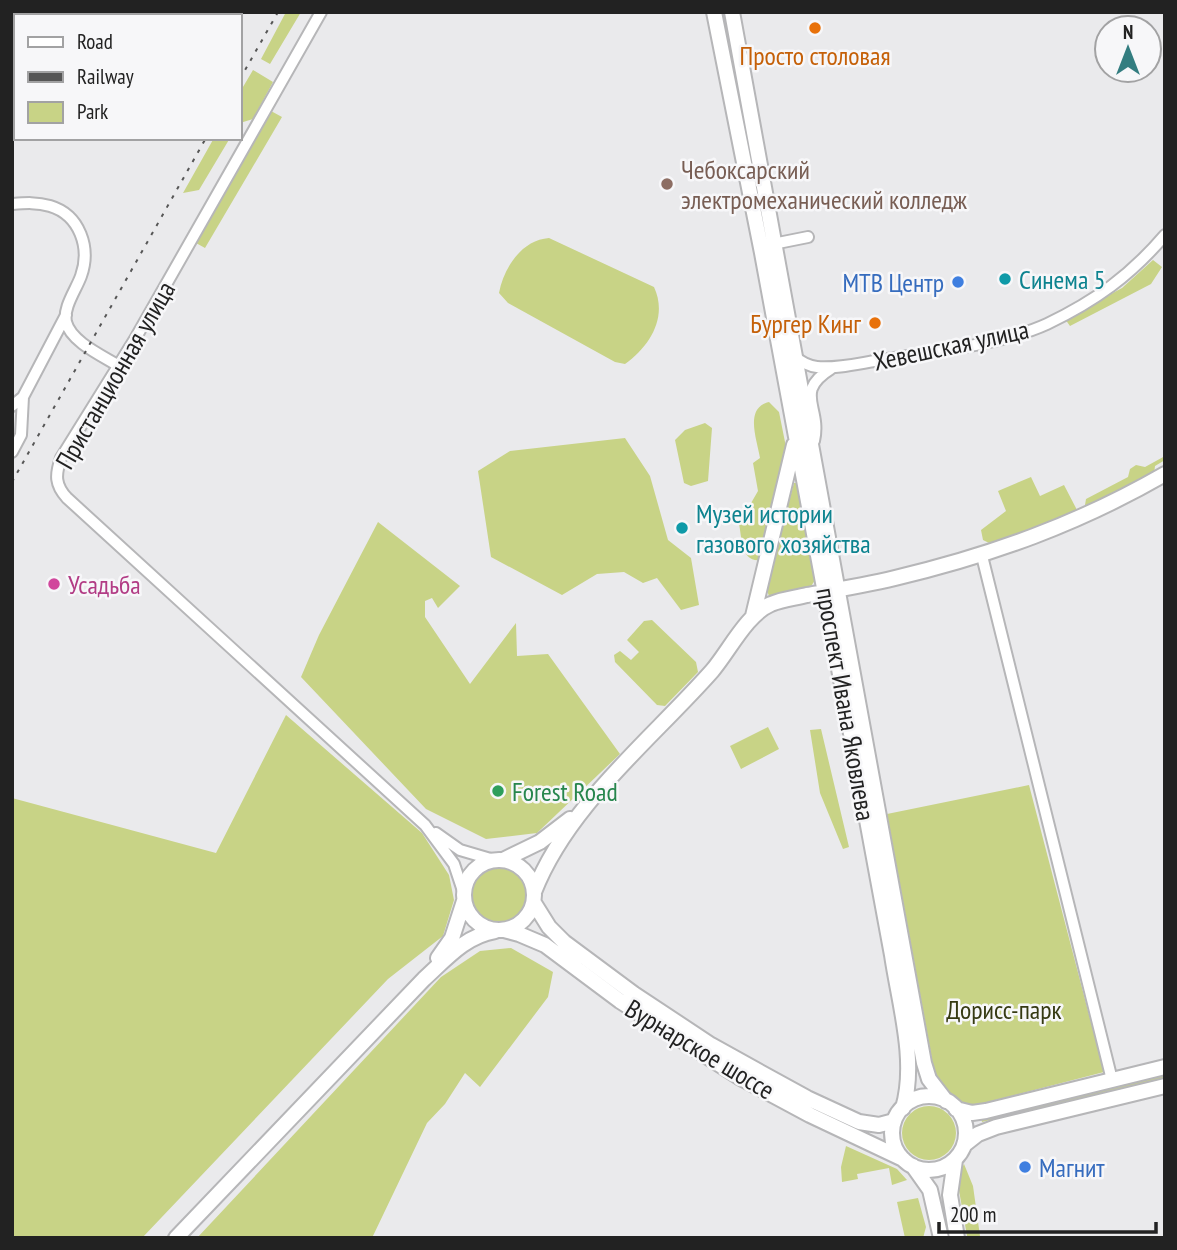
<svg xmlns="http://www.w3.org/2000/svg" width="1177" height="1250" font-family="'PT Sans Narrow',sans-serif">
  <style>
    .green { fill: #c8d386 }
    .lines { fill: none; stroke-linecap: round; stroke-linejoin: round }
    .minor-casing { stroke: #b6b6b8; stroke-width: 14 }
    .major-casing { stroke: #b6b6b8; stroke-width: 18 }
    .minor { stroke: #fff; stroke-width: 10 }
    .major { stroke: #fff; stroke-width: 14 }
    .rail { stroke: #565656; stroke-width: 2; stroke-dasharray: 3.5 7; stroke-linecap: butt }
    .food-dot { fill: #e8710a; stroke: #f7f7f9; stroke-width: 2.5 }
    .education-dot { fill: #8d6e63; stroke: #f7f7f9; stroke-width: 2.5 }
    .culture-dot { fill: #0f9aa8; stroke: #f7f7f9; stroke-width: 2.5 }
    .shop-dot { fill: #3f7fe0; stroke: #f7f7f9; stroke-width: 2.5 }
    .hotel-dot { fill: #d1479c; stroke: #f7f7f9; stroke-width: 2.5 }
    .leisure-dot { fill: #2e9e5b; stroke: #f7f7f9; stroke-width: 2.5 }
    .labels { text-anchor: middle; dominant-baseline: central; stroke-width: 5; stroke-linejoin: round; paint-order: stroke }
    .food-label { font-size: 26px; fill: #c56008; stroke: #f7f7f9 }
    .education-label { font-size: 26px; fill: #785e54; stroke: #f7f7f9; text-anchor: start }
    .culture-label { font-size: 26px; fill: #0d838f; stroke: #f7f7f9; text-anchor: start }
    .shop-label { font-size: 26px; fill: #366cbe; stroke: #f7f7f9; text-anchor: end }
    .street-label { font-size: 26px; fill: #222; stroke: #f7f7f9 }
    .hotel-label { font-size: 26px; fill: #b23c85; stroke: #f7f7f9; text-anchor: start }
    .leisure-label { font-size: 26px; fill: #27864d; stroke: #f7f7f9; text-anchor: start }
    .park-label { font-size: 26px; fill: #363a13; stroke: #f7f7f9 }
  </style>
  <rect width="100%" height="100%" fill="#eaeaec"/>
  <path class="green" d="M286 12H301L270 64 261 59Z
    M723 12H726L829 581Z
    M253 70 273 82 253 119 240 123V92Z
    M271 111 282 117 205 248 196 243Z
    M214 138H230L199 190 183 193Z
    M549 238 654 287C668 317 650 346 625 364L615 362 508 303 499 293C504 267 522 240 549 238Z
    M1153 260 1162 267 1151 284 1070 326 1065 319 1122 288Z
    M769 402 779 412 787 452 761 560C741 563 742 538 739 524L758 491 753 463 760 458C757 439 744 408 769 402Z
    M705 423 712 428 708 481 691 486 684 483 675 440 685 430Z
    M625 438 650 476 668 540 691 558 699 605 681 610 657 578 643 583 624 572 597 574 562 595 491 557 478 471 510 451Z
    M1165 456V460L1155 466 1154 474 1087 506 1085 505 1086 499 1128 477 1130 469 1136 465 1145 467Z
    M1031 477 1040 496 1064 485 1077 510 1014 536 989 543 983 540 981 530 1006 511 998 491Z
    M794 483H798L815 580 810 588 769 596 766 588Z
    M378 522 460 586 438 608 432 598 425 601V617L470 684 516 623 517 656 548 654 620 754 537 833 486 839 426 809 301 677 319 635Z
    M652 620 696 662 698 672 665 706 657 705 615 662 614 655 620 651 631 660 639 652 627 640 644 621Z
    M286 715 422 833 449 875 454 900 443 936 388 979 142 1238H12V798L216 853Z
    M768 727 779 749 741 769 730 746Z
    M821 729 849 847 843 849 820 793 810 730Z
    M1029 785 1104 1072 976 1105C949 1105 944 1101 935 1076L887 814Z
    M472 895a28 28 0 1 1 56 0a28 28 0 1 1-56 0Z
    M511 948 553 972 548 997 480 1087 465 1073 445 1104 427 1123 372 1238H197L441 977 480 951Z
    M1165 1074V1078L982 1122 981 1118Z
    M902 1133a27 27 0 1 1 54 0a27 27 0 1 1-54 0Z
    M846 1146 897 1169 907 1180 892 1185 889 1168 857 1174 858 1179 842 1182 841 1167Z
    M964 1164 973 1186 980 1236H967L957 1179Z
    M918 1198 926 1227 923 1238H905L897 1202Z"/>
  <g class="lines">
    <defs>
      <path id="minor" d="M321 12 135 339 61 458C55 475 55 485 67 498L425 825 454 864 464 894
        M12 204C25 203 37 202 50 206 80 215 91 248 81 276 76 290 63 307 66 322 71 342 103 356 119 366
        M773 244 808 237
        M794 356C801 362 808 366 817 367 838 369 860 363 881 360 931 352 1001 345 1047 324 1095 301 1130 276 1165 235
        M12 406 23 397 66 315
        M814 441C822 406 792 393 832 368
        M12 452 21 435 23 397
        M982 556 1112 1080
        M436 833 460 850 494 860"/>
      <path id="major" d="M714 12 762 253 892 955C899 1003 917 1061 903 1108
        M732 12 924 1063 929 1079 946 1101
        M753 616 794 445
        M464 895a35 35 0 1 1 70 0a35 35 0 1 1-70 0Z
        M503 860 540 842 570 819
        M534 892C568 805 651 740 712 671 729 651 747 614 771 604 782 599 795 598 807 595 836 590 866 585 895 578 992 555 1078 524 1165 474
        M534 903 549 927 564 942 634 994 711 1045 807 1098 859 1122 879 1125 894 1121
        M504 930 519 934 545 945 620 1001 739 1077 810 1115 903 1159
        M438 958 452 938 464 901
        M892 1133a37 37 0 1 1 74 0a37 37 0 1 1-74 0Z
        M956 1109 972 1113 986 1111 1165 1067
        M964 1145 978 1134 996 1127 1165 1086
        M955 1160 950 1195 957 1238
        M913 1166 930 1190 941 1238
        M176 1238 424 979C446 959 465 936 495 931"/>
    </defs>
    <use href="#minor" class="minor-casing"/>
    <use href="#major" class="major-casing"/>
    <use href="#minor" class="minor"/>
    <use href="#major" class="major"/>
    <path class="rail" d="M240 79 278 12
      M12 482 206 138"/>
  </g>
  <g class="food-dot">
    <circle cx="815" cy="28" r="7"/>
    <circle cx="875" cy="323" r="7"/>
  </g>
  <circle class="education-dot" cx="667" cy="184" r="7"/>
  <g class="culture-dot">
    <circle cx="1005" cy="279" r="7"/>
    <circle cx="682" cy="528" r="7"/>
  </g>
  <g class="shop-dot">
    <circle cx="958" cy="282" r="7"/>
    <circle cx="1025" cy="1167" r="7"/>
  </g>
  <circle class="hotel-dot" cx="54" cy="584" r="7"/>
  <circle class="leisure-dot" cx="498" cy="791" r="7"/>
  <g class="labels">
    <g class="food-label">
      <text x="815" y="55">Просто столовая</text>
      <text x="861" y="323" text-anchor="end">Бургер Кинг</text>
    </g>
    <g class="education-label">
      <text x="681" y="169">Чебоксарский<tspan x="681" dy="30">электромеханический колледж</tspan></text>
    </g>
    <g class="culture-label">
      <text x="1019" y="279">Синема 5</text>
      <text x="696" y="513">Музей истории<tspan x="696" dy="30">газового хозяйства</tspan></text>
    </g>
    <g class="shop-label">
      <text x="944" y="282">МТВ Центр</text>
      <text x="1039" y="1167" text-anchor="start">Магнит</text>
    </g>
    <g class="street-label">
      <text transform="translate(951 345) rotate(-12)">Хевешская улица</text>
      <text transform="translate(115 375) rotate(-60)">Пристанционная улица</text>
      <text transform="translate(846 704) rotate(80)">проспект Ивана Яковлева</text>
      <text transform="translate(700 1049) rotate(31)">Вурнарское шоссе</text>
    </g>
    <g class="hotel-label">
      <text x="68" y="584">Усадьба</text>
    </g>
    <g class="leisure-label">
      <text x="512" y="791">Forest Road</text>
    </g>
    <g class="park-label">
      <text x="1004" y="1009">Дорисс-парк</text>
    </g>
  </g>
  <rect width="1177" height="1250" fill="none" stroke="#222222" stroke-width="28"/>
  <rect x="14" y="14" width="228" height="126" fill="#f7f7f9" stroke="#a2a2a3" stroke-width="2"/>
  <rect x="28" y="37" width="35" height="10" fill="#ffffff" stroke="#a2a2a3" stroke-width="2"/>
  <text x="77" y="49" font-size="21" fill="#222222">Road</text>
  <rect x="28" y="72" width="35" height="10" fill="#565656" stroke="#a2a2a3" stroke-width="2"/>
  <text x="77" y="84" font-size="21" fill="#222222">Railway</text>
  <rect x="28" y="102" width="35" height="21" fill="#c8d386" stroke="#a2a2a3" stroke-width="2"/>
  <text x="77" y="119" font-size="21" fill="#222222">Park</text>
  <g transform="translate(1128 49)"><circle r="33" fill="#f7f7f9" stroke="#a2a2a3" stroke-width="2"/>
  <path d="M0-5L12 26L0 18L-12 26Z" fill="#337d80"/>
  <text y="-10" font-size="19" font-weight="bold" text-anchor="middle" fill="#222222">N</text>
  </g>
  <path d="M939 1222v10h217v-10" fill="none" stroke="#222222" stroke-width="3.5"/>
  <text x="950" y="1222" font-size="21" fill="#222222" stroke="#f7f7f9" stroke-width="5" paint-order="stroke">200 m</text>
</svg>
